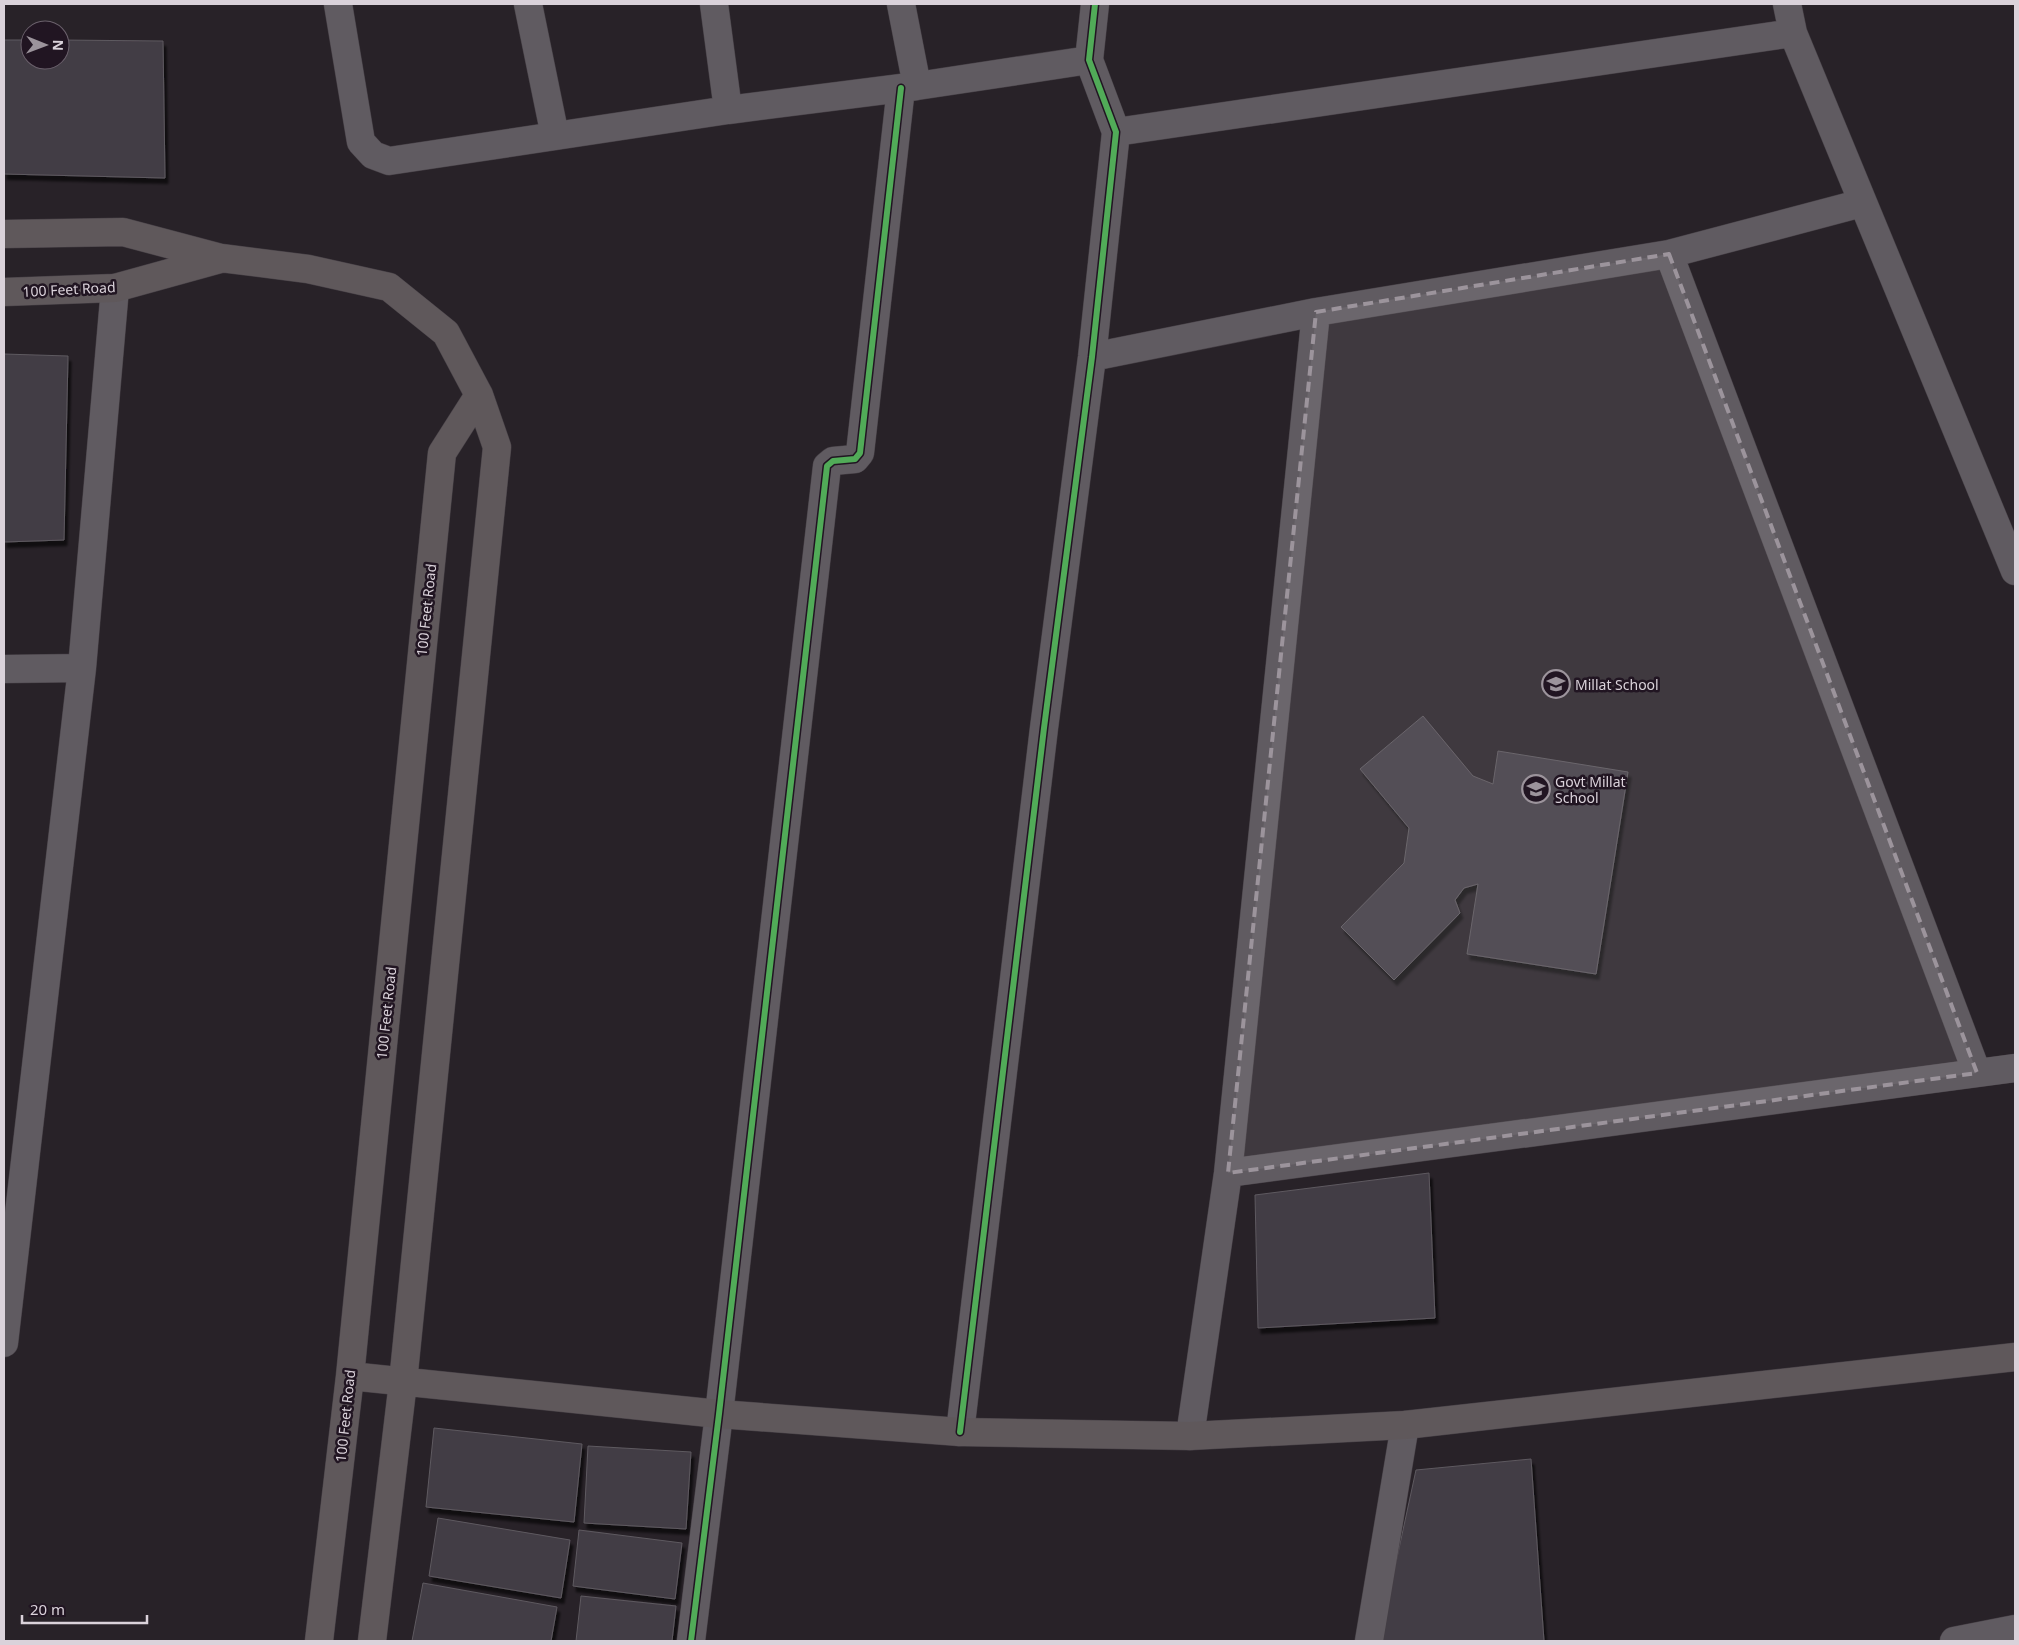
<svg xmlns="http://www.w3.org/2000/svg" width="2019" height="1645" font-family="'Noto Sans',sans-serif">
  <style>
    .building { fill: #433c45; stroke: #5e5a60; filter: url(#shadow) }
    .lines { fill: none; stroke-linecap: round; stroke-linejoin: round }
    .street-casing { stroke: #453f45; stroke-width: 29 }
    .secondary-casing { stroke: #453f45; stroke-width: 29 }
    .street { stroke: #605b61; stroke-width: 28 }
    .secondary { stroke: #5f585b; stroke-width: 28 }
    .cycleway-casing { stroke: #211522; stroke-width: 9 }
    .cycleway { stroke: #51ab58; stroke-width: 6 }
    .marked { fill: #9c949c; fill-opacity: 0.2; stroke: #9c949c; stroke-width: 4; stroke-dasharray: 10 6; stroke-linejoin: round }
    .labels { text-anchor: middle; dominant-baseline: central; stroke-width: 5; stroke-linejoin: round; paint-order: stroke }
    .street-label { font-size: 14px; fill: #dad2da; stroke: #211522 }
    .poi-label { font-size: 14px; fill: #dad2da; stroke: #211522; text-anchor: start }
  </style>
  <defs>
    <filter id="shadow"><feDropShadow dx="3" dy="5.5" stdDeviation="1" flood-color="#0009"/></filter>
  </defs>
  <rect width="100%" height="100%" fill="#282228"/>
  <path class="building" d="M4 40H30V60H60V40L163 41 165 178 4 174Z
    M4 354 68 356 64 540 4 542Z
    M1423 716 1473 776 1493 784 1498 751 1628 772 1596 974 1467 954 1478 884 1464 888 1455 900 1460 913 1394 980 1341 927 1404 863 1409 828 1360 769Z
    M1429 1173 1435 1318 1258 1328 1255 1195Z
    M434 1428 582 1444 574 1522 426 1507Z
    M588 1446 691 1452 686 1529 584 1523Z
    M1531 1459 1544 1641H1379L1416 1470Z
    M438 1518 570 1540 561 1598 429 1576Z
    M579 1530 682 1543 675 1599 573 1586Z
    M423 1583 557 1607 551 1641H412Z
    M581 1596 676 1606 672 1641H576Z"/>
  <g class="lines">
    <defs>
      <path id="street" d="M338 4 361 142 373 155 389 161 728 110 917 86 1089 60
        M528 4 555 136
        M714 4 728 110
        M901 4 917 86
        M1787 4 1793 33 2015 571
        M1116 132 1793 33
        M1669 254 1977 1073
        M1092 357 1316 312 1669 254 1862 203
        M4 669 82 668
        M1228 1173 2015 1068
        M4 1343 82 668 115 288
        M960 1432 1044 728 1092 357 1116 132 1089 60 1095 4
        M1190 1436 1228 1173 1316 312
        M691 1641 719 1414 827 466 833 461 855 459 860 453 901 88
        M1369 1641 1405 1425
        M1954 1641 2015 1629"/>
      <path id="secondary" d="M4 234 123 232 221 258 308 269 389 287 446 333 479 395 497 447 403 1382 372 1641
        M4 292 115 288 220 259
        M350 1376 719 1414 960 1432 1190 1436 1405 1425 2015 1357
        M319 1641 350 1376 442 453 479 395"/>
    </defs>
    <use href="#street" class="street-casing"/>
    <use href="#secondary" class="secondary-casing"/>
    <use href="#street" class="street"/>
    <use href="#secondary" class="secondary"/>
    <defs>
      <path id="cycleway" d="M960 1432 1044 728 1092 357 1116 132 1089 60 1095 4
        M691 1641 719 1414 827 466 833 461 855 459 860 453 901 88"/>
    </defs>
    <use href="#cycleway" class="cycleway-casing"/>
    <use href="#cycleway" class="cycleway"/>
  </g>
  <path class="marked" d="M1669 254 1977 1073 1228 1173 1316 312Z"/>
  <defs>
    <symbol id="university-ring" viewBox="-11 -11 22 22"><circle r="9.5" fill="#211522" stroke="#9c949c" stroke-width="1.5"/><path d="M0-5L7-2L0 1L-7-2ZM-4 1L0 2.5L4 1V4Q0 6-4 4Z" fill="#9c949c"/></symbol>
    <symbol id="school-ring" viewBox="-11 -11 22 22"><circle r="9.5" fill="#211522" stroke="#9c949c" stroke-width="1.5"/><path d="M0-5L7-2L0 1L-7-2ZM-4 1L0 2.5L4 1V4Q0 6-4 4Z" fill="#9c949c"/></symbol>
  </defs>
  <g fill-rule="evenodd">
    <use href="#university-ring" x="1540" y="668" width="32" height="32"/>
    <use href="#school-ring" x="1520" y="773" width="32" height="32"/>
  </g>
  <g class="labels">
    <g class="street-label">
      <text transform="translate(69 289) rotate(-3)">100 Feet Road</text>
      <text transform="translate(426 610) rotate(-84)">100 Feet Road</text>
      <text transform="translate(386 1013) rotate(-84)">100 Feet Road</text>
      <text transform="translate(345 1416) rotate(-84)">100 Feet Road</text>
    </g>
    <g class="poi-label">
      <text x="1575" y="684">Millat School</text>
      <text x="1555" y="781">Govt Millat<tspan x="1555" dy="16">School</tspan></text>
    </g>
  </g>
  <rect width="2019" height="1645" fill="none" stroke="#dad2da" stroke-width="10"/>
  <g transform="translate(45 45) rotate(91)"><circle r="24" fill="#211522" stroke="#6b616c"/>
  <path d="M0-4L9 19L0 12L-9 19Z" fill="#9c949c"/>
  <text y="-8" font-size="14" font-weight="bold" text-anchor="middle" fill="#dad2da">N</text>
  </g>
  <path d="M22 1615v8h125v-8" fill="none" stroke="#dad2da" stroke-width="2.5"/>
  <text x="30" y="1615" font-size="15" fill="#dad2da" stroke="#211522" stroke-width="4" paint-order="stroke">20 m</text>
</svg>
